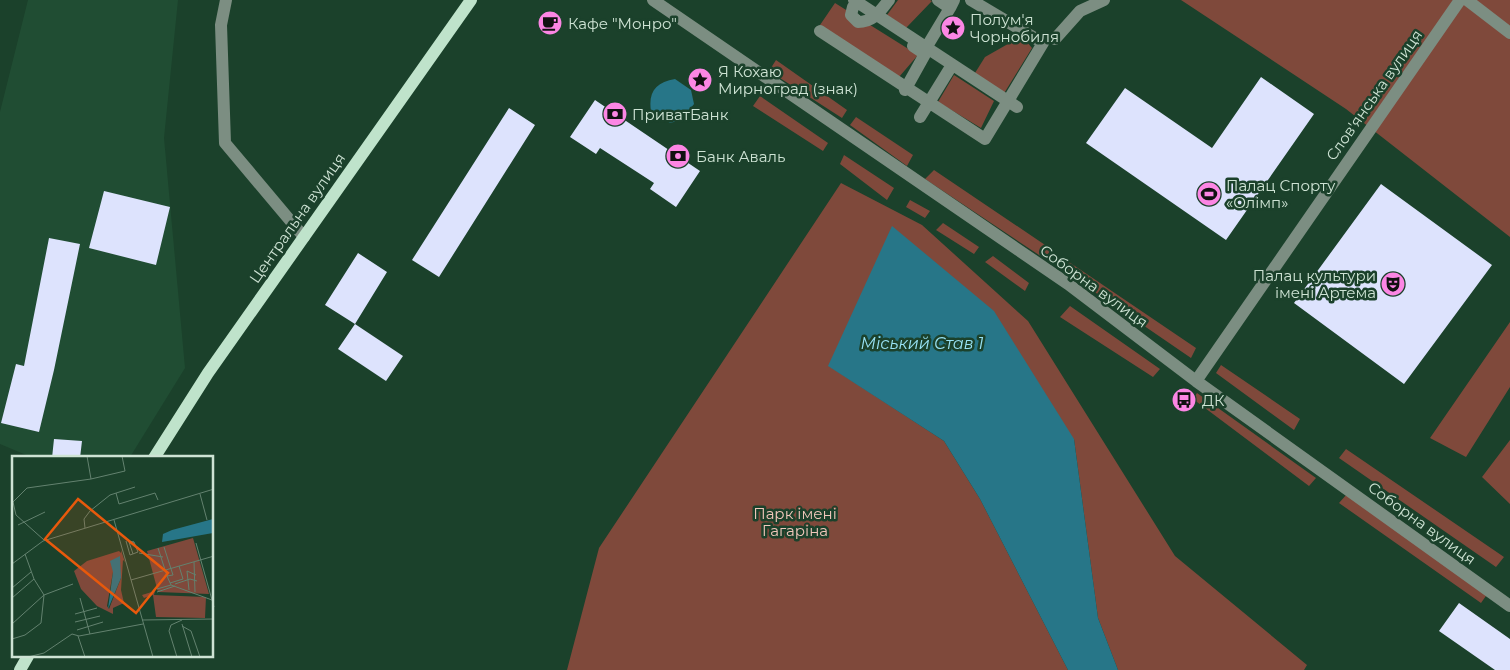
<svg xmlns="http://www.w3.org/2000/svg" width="1510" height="670" font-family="Montserrat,sans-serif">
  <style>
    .built { fill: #204d33 }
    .green { fill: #7f493b }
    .water { fill: #277688 }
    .building { fill: #dde3fd }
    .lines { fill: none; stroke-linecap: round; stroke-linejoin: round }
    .minor { stroke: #7c8e82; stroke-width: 12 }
    .major { stroke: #bfe3cb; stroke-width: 12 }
    .labels { text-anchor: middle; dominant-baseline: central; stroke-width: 5; stroke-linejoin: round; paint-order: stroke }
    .poi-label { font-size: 15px; fill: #cee3d4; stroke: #1b412b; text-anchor: start }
    .street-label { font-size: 15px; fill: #cee3d4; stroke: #1b412b }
    .park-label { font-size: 15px; fill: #f3c8bc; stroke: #1b412b }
    .water-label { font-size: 16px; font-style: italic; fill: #98e2f5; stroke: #1b412b }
    .inset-road { fill: none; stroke: #63826f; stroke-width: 1 }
    .view { fill: #e8590c; fill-opacity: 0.15; stroke: #e8590c; stroke-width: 2.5 }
    .inset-edge { fill: none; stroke: #cee3d4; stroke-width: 2.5 }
  </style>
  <rect width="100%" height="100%" fill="#1b412b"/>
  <path class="built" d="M28 0H178L164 138 185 368 130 457H31L0 444V112Z"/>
  <path class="green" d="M898 0H930L932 1 906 28 887 15Z
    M1181 0H1510V237L1346 109Z
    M835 3 918 55 899 77 820 25Z
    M1022 36 1032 48 1003 95 975 73 985 57Z
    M776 60 847 110 842 118 769 71Z
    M954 75 994 101 981 128 938 102Z
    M760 96 828 143 823 151 753 106Z
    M856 117 913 155 907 166 850 125Z
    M844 155 894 188 887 200 840 164Z
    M934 170 1051 249 1045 259 925 179Z
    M841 183 922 225 1028 321 1175 556 1307 665 1304 670H1118L1098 618 1074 439 829 366 944 441 980 499 1068 670H567L599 548Z
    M910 200 930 211 925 218 906 207Z
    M943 223 979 247 974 254 936 230Z
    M993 256 1029 283 1025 291 985 262Z
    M1069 262 1196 348 1191 358 1064 271Z
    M1070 306 1160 369 1153 377 1060 317Z
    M1510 322V387L1466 457 1430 438Z
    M1221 365 1300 419 1294 430 1216 373Z
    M1197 393 1316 478 1309 486 1193 399Z
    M1510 440V504L1482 477Z
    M1346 449 1504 557 1496 567 1339 458Z
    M1347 494 1488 593 1481 603 1339 503Z"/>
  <path class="water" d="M675 79 691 90 694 104 681 120 670 123 651 111C648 92 656 82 675 79Z
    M892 226 994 311 1074 439 1098 618 1118 670H1068L980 499 944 441 828 366Z"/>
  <path class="building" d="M1261 77 1314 114 1226 240 1086 143 1125 88 1212 148Z
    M595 100 700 171 676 207 650 189 654 183 600 148 596 154 570 137Z
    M509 108 535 125 439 277 412 260Z
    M1381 184 1492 265 1404 384 1294 303Z
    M104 191 170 207 156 265 89 248Z
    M49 238 80 244 54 370 39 432 1 423 16 364 24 366Z
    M358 253 387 272 355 324 325 305Z
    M355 324 403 356 386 381 338 349Z
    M54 439 82 441 80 458H52Z
    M1459 603 1510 639V670H1495L1439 631Z"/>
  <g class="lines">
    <path class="minor" d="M226 0 221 25 225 143 304 237
      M653 0 1068 284 1196 381 1510 606
      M854 0 1017 107
      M858 0 853 7 851 15 858 22C874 22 880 11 889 0
      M938 0 950 8 954 0
      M1467 0 1510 33
      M820 31 985 139 1043 43 971 0
      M1055 39 1080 11 1104 0
      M926 48 950 8
      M905 90 925 54 913 46
      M920 117 952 65
      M1196 381 1460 0"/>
    <path class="major" d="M154 458 208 373 471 0
      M20 670 28 656"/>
  </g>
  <defs>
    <symbol id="cafe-disc" viewBox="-11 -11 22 22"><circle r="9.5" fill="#fc86e4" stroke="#1b412b"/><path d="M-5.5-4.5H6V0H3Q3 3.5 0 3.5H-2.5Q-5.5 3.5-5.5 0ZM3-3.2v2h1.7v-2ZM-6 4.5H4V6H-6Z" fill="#111"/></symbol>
    <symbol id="sight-disc" viewBox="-11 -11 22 22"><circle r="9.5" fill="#fc86e4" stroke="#1b412b"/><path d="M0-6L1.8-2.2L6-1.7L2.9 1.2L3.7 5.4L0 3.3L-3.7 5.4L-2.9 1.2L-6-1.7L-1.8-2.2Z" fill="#111"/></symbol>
    <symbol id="bank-disc" viewBox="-11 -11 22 22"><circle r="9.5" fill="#fc86e4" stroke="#1b412b"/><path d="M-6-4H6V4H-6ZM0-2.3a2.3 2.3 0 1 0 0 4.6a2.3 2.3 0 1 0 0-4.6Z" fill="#111"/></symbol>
    <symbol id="stadium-disc" viewBox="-11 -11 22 22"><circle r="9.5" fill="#fc86e4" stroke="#1b412b"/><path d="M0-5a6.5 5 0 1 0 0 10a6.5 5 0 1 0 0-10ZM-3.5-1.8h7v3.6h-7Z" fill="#111"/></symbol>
    <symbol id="theatre-disc" viewBox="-11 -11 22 22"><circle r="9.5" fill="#fc86e4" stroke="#1b412b"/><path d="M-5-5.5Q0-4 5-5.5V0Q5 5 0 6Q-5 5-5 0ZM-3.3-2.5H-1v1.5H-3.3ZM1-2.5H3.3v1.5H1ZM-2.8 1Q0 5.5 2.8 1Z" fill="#111"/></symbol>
    <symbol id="bus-disc" viewBox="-11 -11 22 22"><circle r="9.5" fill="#fc86e4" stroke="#1b412b"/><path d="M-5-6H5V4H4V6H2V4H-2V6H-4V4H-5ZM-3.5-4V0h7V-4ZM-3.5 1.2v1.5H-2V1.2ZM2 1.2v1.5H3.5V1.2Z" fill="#111"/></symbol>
  </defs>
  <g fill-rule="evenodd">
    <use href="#cafe-disc" x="536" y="9" width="28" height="28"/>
    <use href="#sight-disc" x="939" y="14" width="28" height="28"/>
    <use href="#sight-disc" x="686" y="66" width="28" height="28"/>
    <use href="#bank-disc" x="601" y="100" width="28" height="28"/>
    <use href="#bank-disc" x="664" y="142" width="28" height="28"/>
    <use href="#stadium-disc" x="1195" y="180" width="28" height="28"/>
    <use href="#theatre-disc" x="1379" y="270" width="28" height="28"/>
    <use href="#bus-disc" x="1170" y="386" width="28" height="28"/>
  </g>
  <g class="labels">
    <g class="poi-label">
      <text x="970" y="19">Полум'я<tspan x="970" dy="17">Чорнобиля</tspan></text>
      <text x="568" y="23">Кафе "Монро"</text>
      <text x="718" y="71">Я Кохаю<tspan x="718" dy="17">Мирноград (знак)</tspan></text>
      <text x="632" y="114">ПриватБанк</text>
      <text x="696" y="156">Банк Аваль</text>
      <text x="1226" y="185">Палац Спорту<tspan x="1226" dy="17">«Олімп»</tspan></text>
      <text x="1376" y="275" text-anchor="end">Палац культури<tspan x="1376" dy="17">імені Артема</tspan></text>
      <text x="1202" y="400">ДК</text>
    </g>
    <g class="street-label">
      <text transform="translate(1374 95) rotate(-55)">Слов'янська вулиця</text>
      <text transform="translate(297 218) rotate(-55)">Центральна вулиця</text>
      <text transform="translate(1094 286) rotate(36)">Соборна вулиця</text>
      <text transform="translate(1422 523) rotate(36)">Соборна вулиця</text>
    </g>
    <g class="park-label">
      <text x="795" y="513">Парк імені<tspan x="795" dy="17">Гагаріна</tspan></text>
    </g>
    <g class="water-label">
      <text x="922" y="343">Міський Став 1</text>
    </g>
  </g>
  <g transform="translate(12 456)">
    <rect width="201" height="201" fill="#1b412b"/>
    <path d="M181 82 197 138 146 136 135 95ZM109 94 113 106 111 104 109 134 112 147 101 152V158L85 150 69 133 62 115 75 105 107 95 109 97ZM101 116 109 122 97 153 95 150ZM143 135 142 139 194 141 193 162 144 161 141 139 132 142 130 139Z" fill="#7f493b" fill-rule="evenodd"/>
    <path d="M201 63V77L150 86 151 78 160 74ZM108 100 109 122 96 153 101 116 98 105Z" fill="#277688"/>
    <path class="inset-road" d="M79 23 113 15 110 0M104 37 107 48 143 37 146 44M188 38 195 64M102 64 141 201M6 69 33 56M73 72 72 63 78 55 98 39 123 31M116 83 121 98M32 84 4 59 1 46 15 32 79 23 75 0M114 85 118 99 126 96 122 86 116 85 118 87 122 86M184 87 202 151M146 92 155 120M127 97 151 101M182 106 183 136M0 108 31 85 202 33M119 124 202 100M158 127 171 123 167 110M163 128 178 123 185 125M159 129 200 144M0 132 19 116M145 133 159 129 155 120 161 119 152 91M177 134 175 115 184 119M145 136 163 130M0 142 22 123M68 142 78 178M63 158 85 152M130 164 202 163M63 166 88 160M0 168 32 139 61 128M170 168 180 201M170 170 179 175 188 201M65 174 91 166M66 180 73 201M0 183 13 179 29 167 32 139 22 123 13 98M16 201 32 197 60 178 67 180 131 168M165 201 157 175 159 169 170 164"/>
    <path class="view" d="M66 43 156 117 124 157 33 83Z"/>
    <rect width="201" height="201" class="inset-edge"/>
  </g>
</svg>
